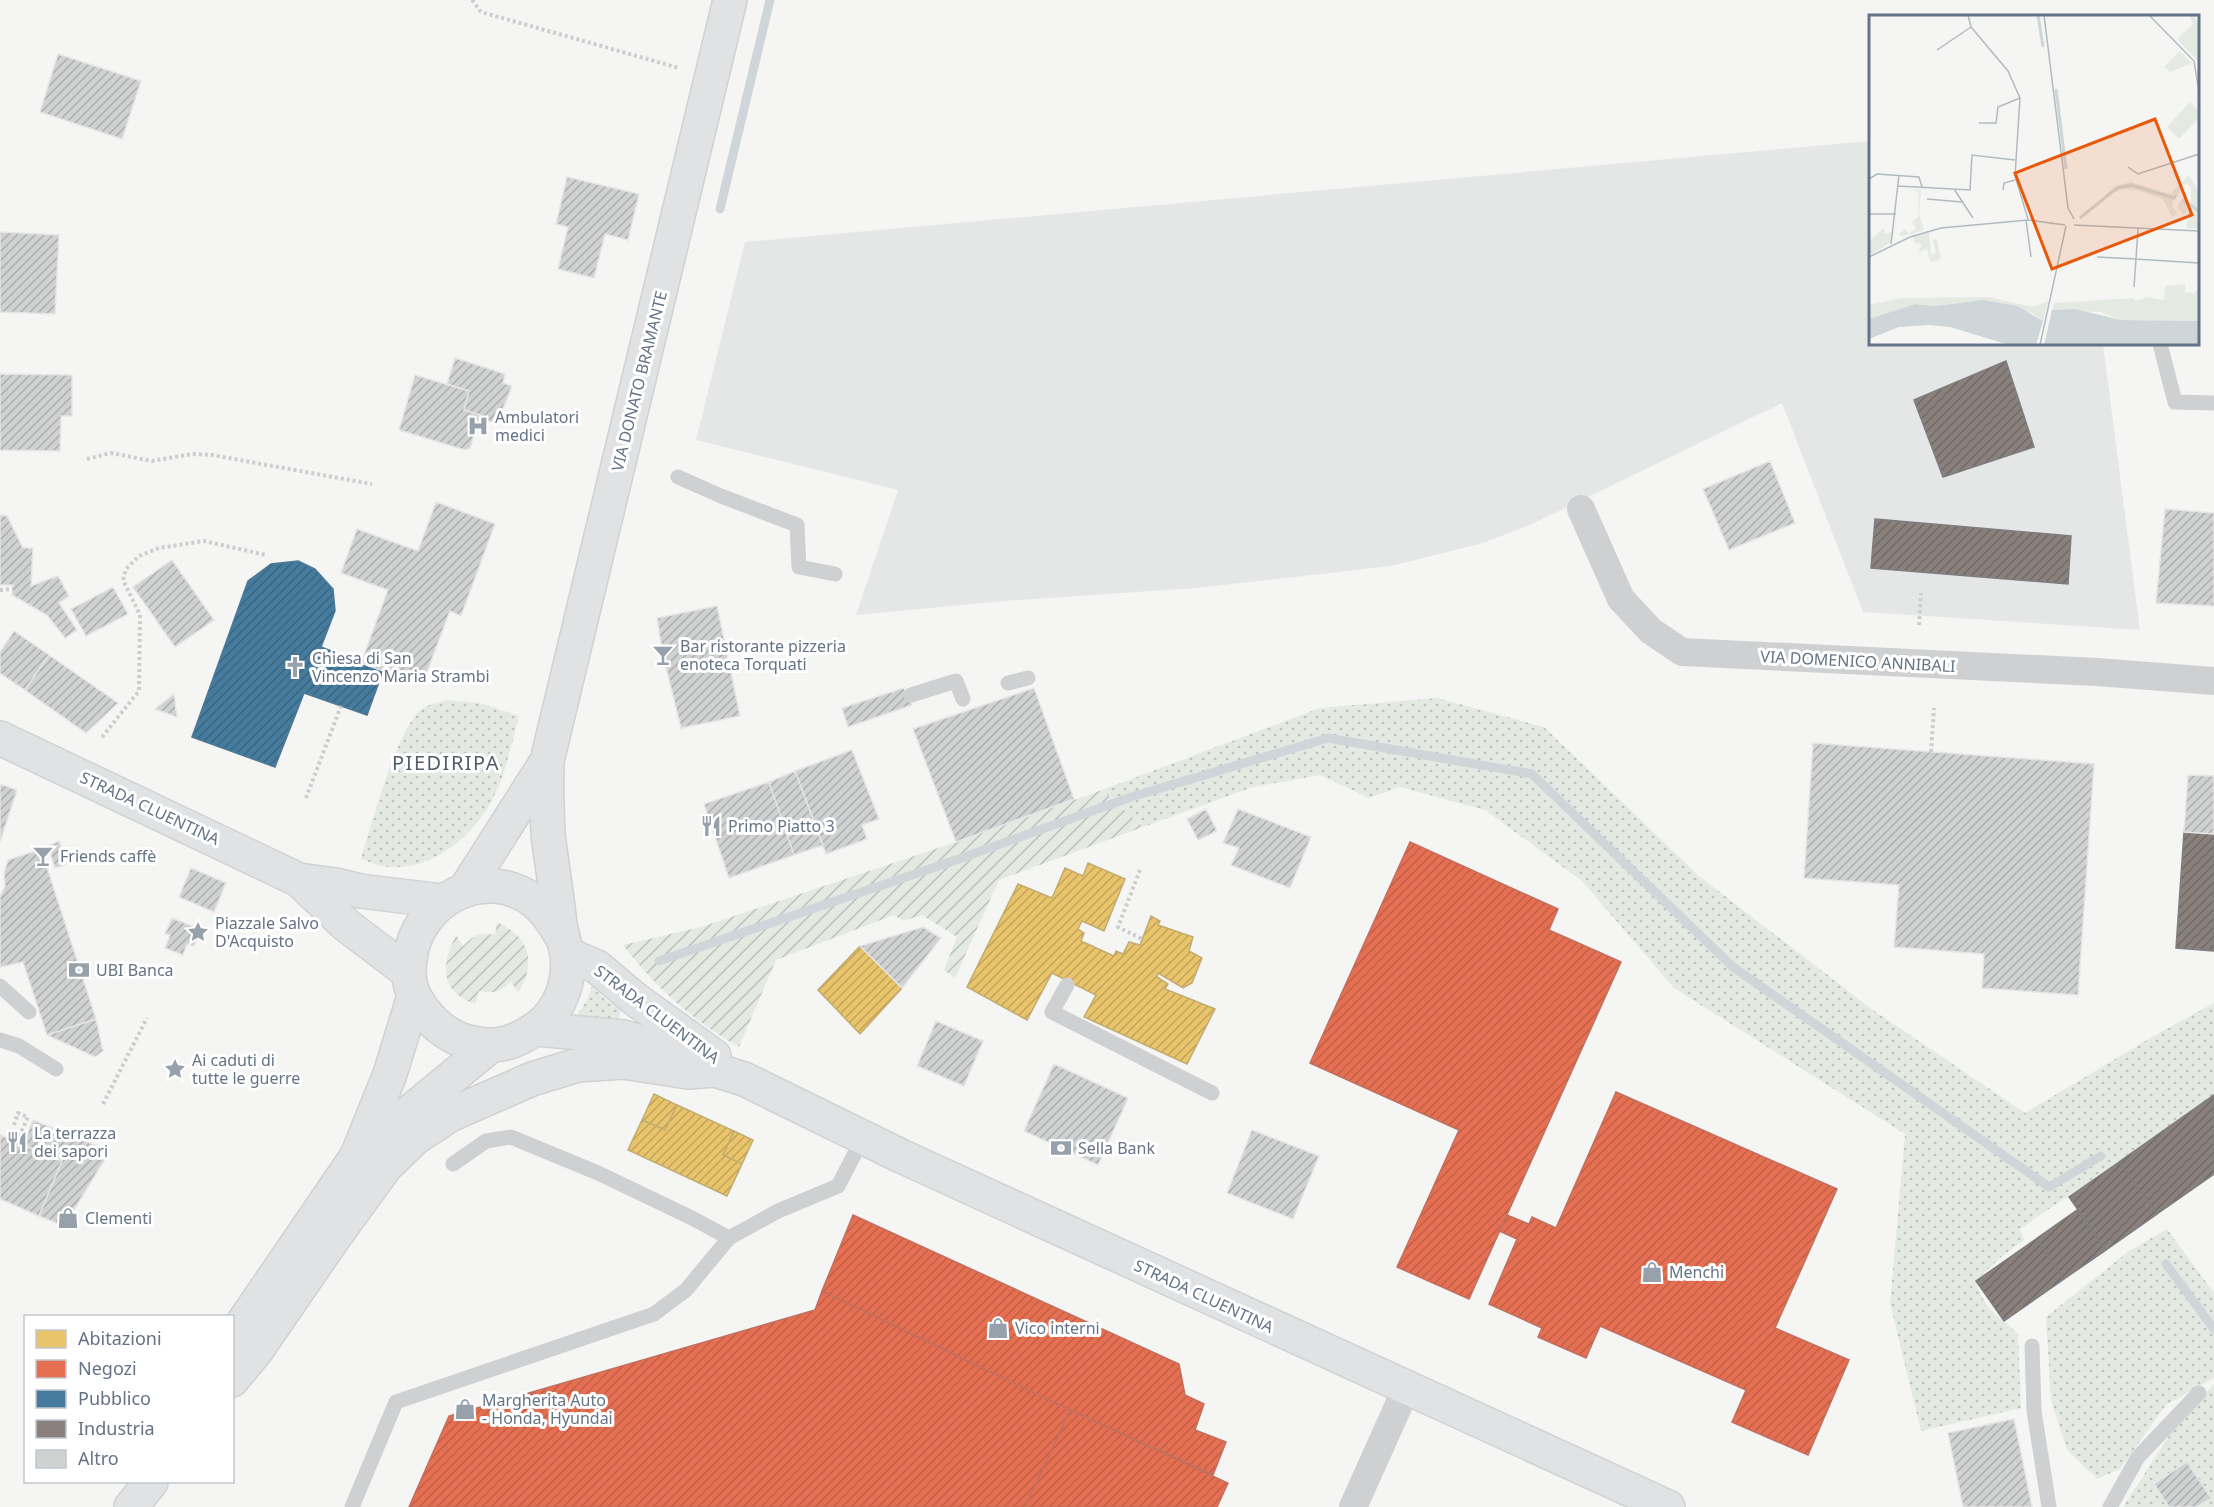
<svg xmlns="http://www.w3.org/2000/svg" width="2214" height="1507" font-family="'Noto Sans',sans-serif">
  <style>
    .built { fill: #e5e7e7 }
    .grass { fill: url(#grass-dots) }
    .garden { fill: url(#garden-furrows) }
    .homes { fill: url(#homes-hatch); stroke: #c1ac72; stroke-width: 1.5 }
    .shops { fill: url(#shops-hatch); stroke: #c07061; stroke-width: 1.5 }
    .public { fill: url(#public-hatch); stroke: #4e7996; stroke-width: 1.5 }
    .industry { fill: url(#industry-hatch); stroke: #7f7d7f; stroke-width: 1.5 }
    .lines { fill: none; stroke-linecap: round; stroke-linejoin: round }
    .stream { stroke: #cfd6da; stroke-width: 9 }
    .building { fill: url(#building-hatch); stroke: #e4e5e4; stroke-width: 1.5 }
    .secondary-casing { stroke: #d0d3d4; stroke-width: 36 }
    .primary-casing { stroke: #d0d2d2; stroke-width: 36 }
    .path { stroke: #cdcdce; stroke-width: 4; stroke-dasharray: 3 3; stroke-linecap: butt }
    .service { stroke: #cfd0d1; stroke-width: 15 }
    .minor { stroke: #cfd0d1; stroke-width: 28 }
    .secondary { stroke: #e1e2e3; stroke-width: 33 }
    .primary { stroke: #e1e2e3; stroke-width: 33 }
    .labels { text-anchor: middle; dominant-baseline: central; stroke-width: 6; stroke-linejoin: round; paint-order: stroke }
    .street-label { font-size: 16px; fill: #647386; stroke: #fff }
    .poi-label { font-size: 16px; fill: #647386; stroke: #fff; text-anchor: start }
    .quarter-label { font-size: 20px; letter-spacing: 1.5px; fill: #535d6a; stroke: #fff }
    .inset-river { fill: none; stroke: #cfd6da; stroke-width: 3 }
    .inset-road { fill: none; stroke: #b2bac1; stroke-width: 1.5 }
    .view { fill: #e8590c; fill-opacity: 0.15; stroke: #e8590c; stroke-width: 3 }
    .inset-edge { fill: none; stroke: #647386; stroke-width: 3 }
  </style>
  <defs>
    <pattern id="grass-dots" width="8" height="8" patternUnits="userSpaceOnUse" patternTransform="scale(1.5)"><rect width="8" height="8" fill="#e4e9e2"/><path d="M2 2h.1M6 6h.1" fill="none" stroke="#bcc1bd" stroke-width="1.8" stroke-linecap="round"/></pattern>
    <pattern id="garden-furrows" width="10" height="10" patternUnits="userSpaceOnUse" patternTransform="scale(1.5)"><rect width="10" height="10" fill="#e4e9e2"/><path d="M-1 1l2-2M0 10L10 0M9 11l2-2" fill="none" stroke="#bcc1bd"/></pattern>
    <pattern id="homes-hatch" width="6" height="6" patternUnits="userSpaceOnUse" patternTransform="scale(1.5)"><rect width="6" height="6" fill="#e9c46a"/><path d="M-1 1l2-2M0 6l6-6M5 7l2-2" fill="none" stroke="#c0a45d"/></pattern>
    <pattern id="shops-hatch" width="6" height="6" patternUnits="userSpaceOnUse" patternTransform="scale(1.5)"><rect width="6" height="6" fill="#e76f51"/><path d="M-1 1l2-2M0 6l6-6M5 7l2-2" fill="none" stroke="#bf6049"/></pattern>
    <pattern id="public-hatch" width="6" height="6" patternUnits="userSpaceOnUse" patternTransform="scale(1.5)"><rect width="6" height="6" fill="#457b9d"/><path d="M-1 1l2-2M0 6l6-6M5 7l2-2" fill="none" stroke="#3b6580"/></pattern>
    <pattern id="industry-hatch" width="6" height="6" patternUnits="userSpaceOnUse" patternTransform="scale(1.5)"><rect width="6" height="6" fill="#8a817c"/><path d="M-1 1l2-2M0 6l6-6M5 7l2-2" fill="none" stroke="#6f6967"/></pattern>
    <pattern id="building-hatch" width="6" height="6" patternUnits="userSpaceOnUse" patternTransform="scale(1.5)"><rect width="6" height="6" fill="#d0d1d1"/><path d="M-1 1l2-2M0 6l6-6M5 7l2-2" fill="none" stroke="#acaeaf"/></pattern>
  </defs>
  <rect width="100%" height="100%" fill="#f5f6f4"/>
  <path class="built" d="M1870 141V344H2103L2140 630 1863 612 1782 403 1530 525 1483 543 1391 566 1196 588 1005 601 856 615 898 490 696 440 745 242Z"/>
  <path class="grass" d="M1437 698 1544 727 1699 876 1873 1010 2025 1113 2152 1037 2214 1003V1095L2020 1229 2024 1240 2001 1257 1976 1281C1984 1310 1998 1315 2018 1334L2021 1408 1921 1431 1890 1303 1905 1134 1674 988 1582 881 1485 810 1400 787 1369 798 1320 775 1253 787 1143 827 1102 790 1320 708Z
    M448 700 480 703 519 716C513 738 508 762 500 783 483 828 438 871 388 867 379 866 370 862 361 859 370 828 398 726 422 709 428 704 440 702 448 700Z
    M592 986 606 1000 621 1009 617 1026 574 1020 587 1000Z
    M2167 1229 2214 1293V1378L2166 1405 2120 1469 2097 1479 2067 1450 2051 1400 2046 1317 2129 1251Z
    M2214 1384V1507H2123L2176 1425Z"/>
  <path class="garden" d="M1102 790 1143 827 999 880 955 978 944 970 957 937 922 915 903 921 894 915 776 960 739 1047C693 1021 655 987 623 945L701 927 956 842Z
    M497 922C530 937 537 962 518 993L511 982C499 992 494 994 479 991L475 1004C439 991 441 965 456 935L463 946C474 935 480 932 495 935Z"/>
  <path class="homes" d="M1088 863 1125 879 1104 931 1082 921 1078 929 1084 933 1081 941 1114 956 1116 951 1123 954 1129 942 1140 945 1151 916 1160 921 1158 925 1193 937 1189 951 1202 958 1192 983 1183 988 1158 973 1157 977 1168 984 1165 989 1215 1009 1187 1064 1084 1017 1096 995 1052 973 1027 1020 967 987 1018 884 1052 898 1065 868 1083 876Z
    M860 946 902 988 860 1034 818 990Z
    M654 1094 677 1105 665 1130 642 1120Z
    M677 1105 734 1131 723 1155 742 1164 727 1196 628 1150 642 1120 665 1130Z
    M734 1131 753 1140 742 1164 723 1155Z"/>
  <path class="shops" d="M1410 842 1558 909 1549 930 1621 962 1469 1299 1397 1267 1459 1130 1310 1063Z
    M1616 1092 1837 1189 1775 1328 1849 1360 1808 1455 1732 1422 1746 1390 1600 1326 1586 1358 1538 1337 1542 1328 1489 1304 1517 1239 1499 1231 1507 1215 1529 1224 1532 1217 1556 1228Z
    M853 1215 1179 1364 1185 1395 1204 1404 1195 1430 1226 1442 1213 1475 1070 1410 822 1291Z
    M822 1291 1070 1410 1025 1507H409L449 1416 815 1310Z
    M1070 1410 1228 1483 1217 1507H1025Z"/>
  <path class="public" d="M298 561 315 569 333 589 335 611 321 647 383 671 367 715 304 693 275 767 192 737 248 581 271 564Z"/>
  <path class="industry" d="M2006 361 2034 447 1943 477 1914 400Z
    M1875 519 2071 536 2068 584 1871 568Z
    M2184 832 2214 834V951L2176 948Z
    M2214 1095V1174L2157 1214 2119 1162Z
    M2119 1162 2157 1214 2106 1250 2069 1197Z
    M2077 1210 2106 1250 2064 1279 2036 1239Z
    M2036 1239 2064 1279 2004 1321 1976 1281Z"/>
  <g class="lines">
    <path class="stream" d="M720 209 770 0
      M659 961 959 859 1131 797 1328 738 1532 774 1733 967 2049 1187 2101 1156
      M2166 1264 2214 1329"/>
  </g>
  <path class="building" d="M58 54 141 81 122 139 40 112Z
    M567 177 639 194 628 240 605 234 594 278 558 269 568 227 556 224Z
    M0 232 59 235 55 314 0 312Z
    M455 358 505 374 503 383 512 386 499 419 492 422 480 419V415L464 410 469 391 447 384Z
    M0 374 72 375V416H61L60 451 0 450Z
    M415 375 469 391 464 410 480 415 470 448 465 450 399 430Z
    M1770 461 1795 523 1729 550 1703 489Z
    M436 502 495 524 461 616 450 611 422 685 361 663 388 590 341 573 357 529 418 551Z
    M2165 509 2214 513V606L2156 603Z
    M0 515 7 516 23 548H33L31 586 58 576 69 596 59 603 77 630 65 638 47 615 12 595 13 585H0Z
    M172 560 214 620 175 647 133 587Z
    M113 587 128 614 86 636 71 609Z
    M717 606 740 716 681 728 663 655 657 618Z
    M14 631 49 655 25 690 0 673V652Z
    M49 655 118 703 86 733 25 690Z
    M904 688 912 705 848 727 842 708Z
    M1034 688 1074 799 956 842 913 729Z
    M174 694 177 717 155 709Z
    M1813 743 2094 764 2078 995 1982 988 1984 954 1894 947 1899 885 1804 878Z
    M852 750 879 819 862 825 867 839 826 854 795 771Z
    M795 771 823 845 794 855 769 782Z
    M2188 775 2214 776V834L2184 832Z
    M769 782 794 855 729 878 704 804Z
    M0 784 17 790 0 842Z
    M1206 809 1217 831 1198 840 1187 819Z
    M1238 809 1311 837 1290 888 1231 865 1239 848 1223 843Z
    M59 841 67 864 55 868 48 846Z
    M41 849 96 1019 47 1035 23 962 0 967V897L5 886 4 873 8 860Z
    M191 868 226 883 214 912 179 897Z
    M172 918 201 930 194 946 187 944 183 955 165 948 170 935 165 934Z
    M923 927 941 938 902 988 860 946Z
    M96 1019 103 1051 95 1057 47 1035Z
    M936 1021 983 1041 964 1086 917 1066Z
    M1054 1064 1128 1098 1098 1165 1024 1131Z
    M33 1120 110 1151 64 1226 39 1216 62 1161 23 1145Z
    M1252 1130 1319 1156 1293 1219 1227 1193Z
    M0 1135 62 1161 39 1216 0 1199Z
    M2014 1419 2032 1507H1963L1948 1433Z
    M2187 1462 2211 1498 2197 1507H2169L2154 1484Z"/>
  <g class="lines">
    <defs>
      <path id="secondary" d="M0 738 299 880 346 925 408 972
        M299 880 336 885 360 891 442 901
        M567 954 597 967 635 999 714 1056
        M537 1029 623 1037 666 1049 715 1070 744 1079 901 1156 1668 1507"/>
      <path id="primary" d="M465 890 547 761
        M562 937C554 923 547 912 535 902 486 863 416 900 410 960 408 972 409 988 416 999 432 1027 456 1044 488 1045 502 1046 515 1041 527 1034 556 1019 571 987 567 955 565 944 562 934 560 924 557 897 553 870 549 843 546 816 547 788 547 761L730 0
        M360 1153 490 1046
        M232 1339 357 1156 390 1074 414 996
        M232 1380 256 1351 333 1239 386 1166 415 1138 450 1115 532 1079 578 1065 623 1062 688 1072 715 1070
        M131 1507 151 1482"/>
    </defs>
    <use href="#secondary" class="secondary-casing"/>
    <use href="#primary" class="primary-casing"/>
    <path class="path" d="M472 0 481 12 679 68
      M87 459 111 453 152 461 193 454 212 455 372 484
      M0 590 13 589
      M1919 625 1921 593
      M102 737 139 691 140 615 123 580 126 569 139 556 159 548 204 541 266 555
      M1931 752 1934 708
      M306 798 341 706
      M1140 870 1118 927 1142 939
      M103 1104 147 1018
      M14 1125 18 1113 28 1117 17 1142"/>
    <path class="service" d="M2160 344 2175 402 2214 403
      M678 477 721 496 797 525 799 567 835 574
      M1008 683 1028 678
      M911 695 956 681 963 699
      M1067 985 1052 1012 1212 1093
      M0 986 29 1012
      M0 1040 19 1046 56 1069
      M453 1164 486 1141 511 1137 598 1173 692 1218 729 1238
      M2032 1346 2034 1411 2049 1507
      M352 1507 396 1402 654 1314 686 1290 729 1238 778 1211 838 1186 863 1138
      M2110 1507 2138 1457 2199 1393"/>
    <path class="minor" d="M1581 509 1621 599 1651 631 1682 652 2097 672 2214 681
      M1353 1507 1406 1389"/>
    <use href="#secondary" class="secondary"/>
    <use href="#primary" class="primary"/>
  </g>
  <defs>
    <symbol id="hospital-bare" viewBox="-9 -9 18 18"><path d="M-5-5h3v3.5h4V-5h3V5h-3V1.5h-4V5h-3Z" fill="#97a1ac" stroke="#fff" stroke-width="2.5" paint-order="stroke"/></symbol>
    <symbol id="bar-bare" viewBox="-9 -9 18 18"><path d="M-6-5H6L.8 .8V4.5H3.5V6h-7V4.5H-.8V.8Z" fill="#97a1ac" stroke="#fff" stroke-width="2.5" paint-order="stroke"/></symbol>
    <symbol id="church-bare" viewBox="-9 -9 18 18"><path d="M-1.2-6h2.4v3.5h3.3v2.4h-3.3V6h-2.4V-.1h-3.3v-2.4h3.3Z" fill="#97a1ac" stroke="#fff" stroke-width="2.5" paint-order="stroke"/></symbol>
    <symbol id="restaurant-bare" viewBox="-9 -9 18 18"><path d="M-5-6h1v4h1v-4h1v4h1v-4h1v5L-1.5 .5V6h-2V.5L-5-1ZM5-6V6H3V1.5H1.5Q1.5-4 5-6Z" fill="#97a1ac" stroke="#fff" stroke-width="2.5" paint-order="stroke"/></symbol>
    <symbol id="sight-bare" viewBox="-9 -9 18 18"><path d="M0-6L1.8-2.2L6-1.7L2.9 1.2L3.7 5.4L0 3.3L-3.7 5.4L-2.9 1.2L-6-1.7L-1.8-2.2Z" fill="#97a1ac" stroke="#fff" stroke-width="2.5" paint-order="stroke"/></symbol>
    <symbol id="bank-bare" viewBox="-9 -9 18 18"><path d="M-6-4H6V4H-6ZM0-2.3a2.3 2.3 0 1 0 0 4.6a2.3 2.3 0 1 0 0-4.6Z" fill="#97a1ac" stroke="#fff" stroke-width="2.5" paint-order="stroke"/></symbol>
    <symbol id="shop-bare" viewBox="-9 -9 18 18"><path d="M-5-2.5h2.3a2.7 3.5 0 0 1 5.4 0H5L5.5 6h-11ZM-1.5-2.5h3a1.5 2.3 0 0 0-3 0Z" fill="#97a1ac" stroke="#fff" stroke-width="2.5" paint-order="stroke"/></symbol>
  </defs>
  <g fill-rule="evenodd">
    <use href="#hospital-bare" x="463" y="411" width="30" height="30"/>
    <use href="#bar-bare" x="648" y="640" width="30" height="30"/>
    <use href="#church-bare" x="280" y="652" width="30" height="30"/>
    <use href="#restaurant-bare" x="696" y="811" width="30" height="30"/>
    <use href="#bar-bare" x="28" y="841" width="30" height="30"/>
    <use href="#sight-bare" x="183" y="917" width="30" height="30"/>
    <use href="#bank-bare" x="64" y="955" width="30" height="30"/>
    <use href="#sight-bare" x="160" y="1054" width="30" height="30"/>
    <use href="#restaurant-bare" x="2" y="1127" width="30" height="30"/>
    <use href="#bank-bare" x="1046" y="1133" width="30" height="30"/>
    <use href="#shop-bare" x="53" y="1203" width="30" height="30"/>
    <use href="#shop-bare" x="1637" y="1257" width="30" height="30"/>
    <use href="#shop-bare" x="983" y="1313" width="30" height="30"/>
    <use href="#shop-bare" x="450" y="1394" width="30" height="30"/>
  </g>
  <g class="labels">
    <g class="street-label">
      <text transform="translate(639 381) rotate(-76)">VIA DONATO BRAMANTE</text>
      <text transform="translate(1858 661) rotate(3)">VIA DOMENICO ANNIBALI</text>
      <text transform="translate(150 808) rotate(25)">STRADA CLUENTINA</text>
      <text transform="translate(657 1014) rotate(37)">STRADA CLUENTINA</text>
      <text transform="translate(1204 1296) rotate(25)">STRADA CLUENTINA</text>
    </g>
    <g class="poi-label">
      <text x="495" y="417">Ambulatori<tspan x="495" dy="18">medici</tspan></text>
      <text x="680" y="646">Bar ristorante pizzeria<tspan x="680" dy="18">enoteca Torquati</tspan></text>
      <text x="312" y="658">Chiesa di San<tspan x="312" dy="18">Vincenzo Maria Strambi</tspan></text>
      <text x="728" y="826">Primo Piatto 3</text>
      <text x="60" y="856">Friends caffè</text>
      <text x="215" y="923">Piazzale Salvo<tspan x="215" dy="18">D'Acquisto</tspan></text>
      <text x="96" y="970">UBI Banca</text>
      <text x="192" y="1060">Ai caduti di<tspan x="192" dy="18">tutte le guerre</tspan></text>
      <text x="34" y="1133">La terrazza<tspan x="34" dy="18">dei sapori</tspan></text>
      <text x="1078" y="1148">Sella Bank</text>
      <text x="85" y="1218">Clementi</text>
      <text x="1669" y="1272">Menchi</text>
      <text x="1015" y="1328">Vico interni</text>
      <text x="482" y="1400">Margherita Auto<tspan x="482" dy="18">- Honda, Hyundai</tspan></text>
    </g>
    <g class="quarter-label">
      <text x="446" y="762">PIEDIRIPA</text>
    </g>
  </g>
  <g transform="translate(1869 15)">
    <rect width="330" height="330" fill="#f5f6f4"/>
    <path d="M320 0H325L330 13 328 45 308 24 324 9ZM311 36 323 48 301 57 295 52ZM320 160 330 177V214L318 213 319 193 315 201 308 192 313 183 322 188V172L317 168 304 187 303 191 308 198 303 202 294 184 268 175 254 174 235 181 247 171 262 167 301 179ZM45 174 52 175 50 199 55 215 34 221 29 220 36 214 40 219 47 213 43 207 49 202 50 179ZM316 269V277L326 278 330 270V306L252 305 232 297 183 295 185 288 264 283 267 286 278 282 295 285 296 271ZM119 282 164 292 179 286 174 306 163 298 102 286 65 291 46 289 0 304V290L33 283Z" fill="#e4e9e2"/>
    <path d="M321 87 330 96V103L310 124 298 112Z" fill="#e4e9e2"/>
    <path d="M15 213 16 219 23 217 22 227 0 241V226ZM60 217 62 239 67 238 64 225 68 224 72 243 67 246 61 247 58 234 49 237 53 229 46 228 44 222Z" fill="#e4e9e2"/>
    <path d="M114 285 148 291 174 306 167 330H140L81 312 60 310 30 312 0 324V304L46 289 65 291ZM206 294 252 305 330 306V330H175L183 295Z" fill="#cfd6da"/>
    <path class="inset-river" d="M169 0 174 32M187 74 197 154M314 185 330 196M211 203 248 173 262 170 305 183 307 180"/>
    <path class="inset-road" d="M99 0 102 12 139 56 151 83 146 161 159 204M175 0 199 193 205 204M280 0 325 46 330 77M68 35 102 12M110 108H127L129 92 151 83M259 152 269 159 330 139M0 164 8 159 50 162 53 172M29 171 101 175 103 140 146 145M85 174 104 203M134 175 135 168 146 165M58 184 93 187M0 199H27M157 205 162 242M205 210 330 216M269 213 267 244 330 248M22 229 30 160M0 242 41 222 72 213 159 205 196 210M228 242 267 244 265 272M171 330 197 211"/>
    <path class="view" d="M286 104 323 200 183 254 146 158Z"/>
    <rect width="330" height="330" class="inset-edge"/>
  </g>
  <rect x="24" y="1315" width="210" height="168" fill="#ffffff" stroke="#c1c7cf" stroke-width="1.5"/>
  <rect x="36" y="1330" width="30" height="18" fill="#e9c46a" stroke="#c1c7cf" stroke-width="1.5"/>
  <text x="78" y="1345" font-size="18" fill="#647386">Abitazioni</text>
  <rect x="36" y="1360" width="30" height="18" fill="#e76f51" stroke="#c1c7cf" stroke-width="1.5"/>
  <text x="78" y="1375" font-size="18" fill="#647386">Negozi</text>
  <rect x="36" y="1390" width="30" height="18" fill="#457b9d" stroke="#c1c7cf" stroke-width="1.5"/>
  <text x="78" y="1405" font-size="18" fill="#647386">Pubblico</text>
  <rect x="36" y="1420" width="30" height="18" fill="#8a817c" stroke="#c1c7cf" stroke-width="1.5"/>
  <text x="78" y="1435" font-size="18" fill="#647386">Industria</text>
  <rect x="36" y="1450" width="30" height="18" fill="#d0d1d1" stroke="#c1c7cf" stroke-width="1.5"/>
  <text x="78" y="1465" font-size="18" fill="#647386">Altro</text>
</svg>
